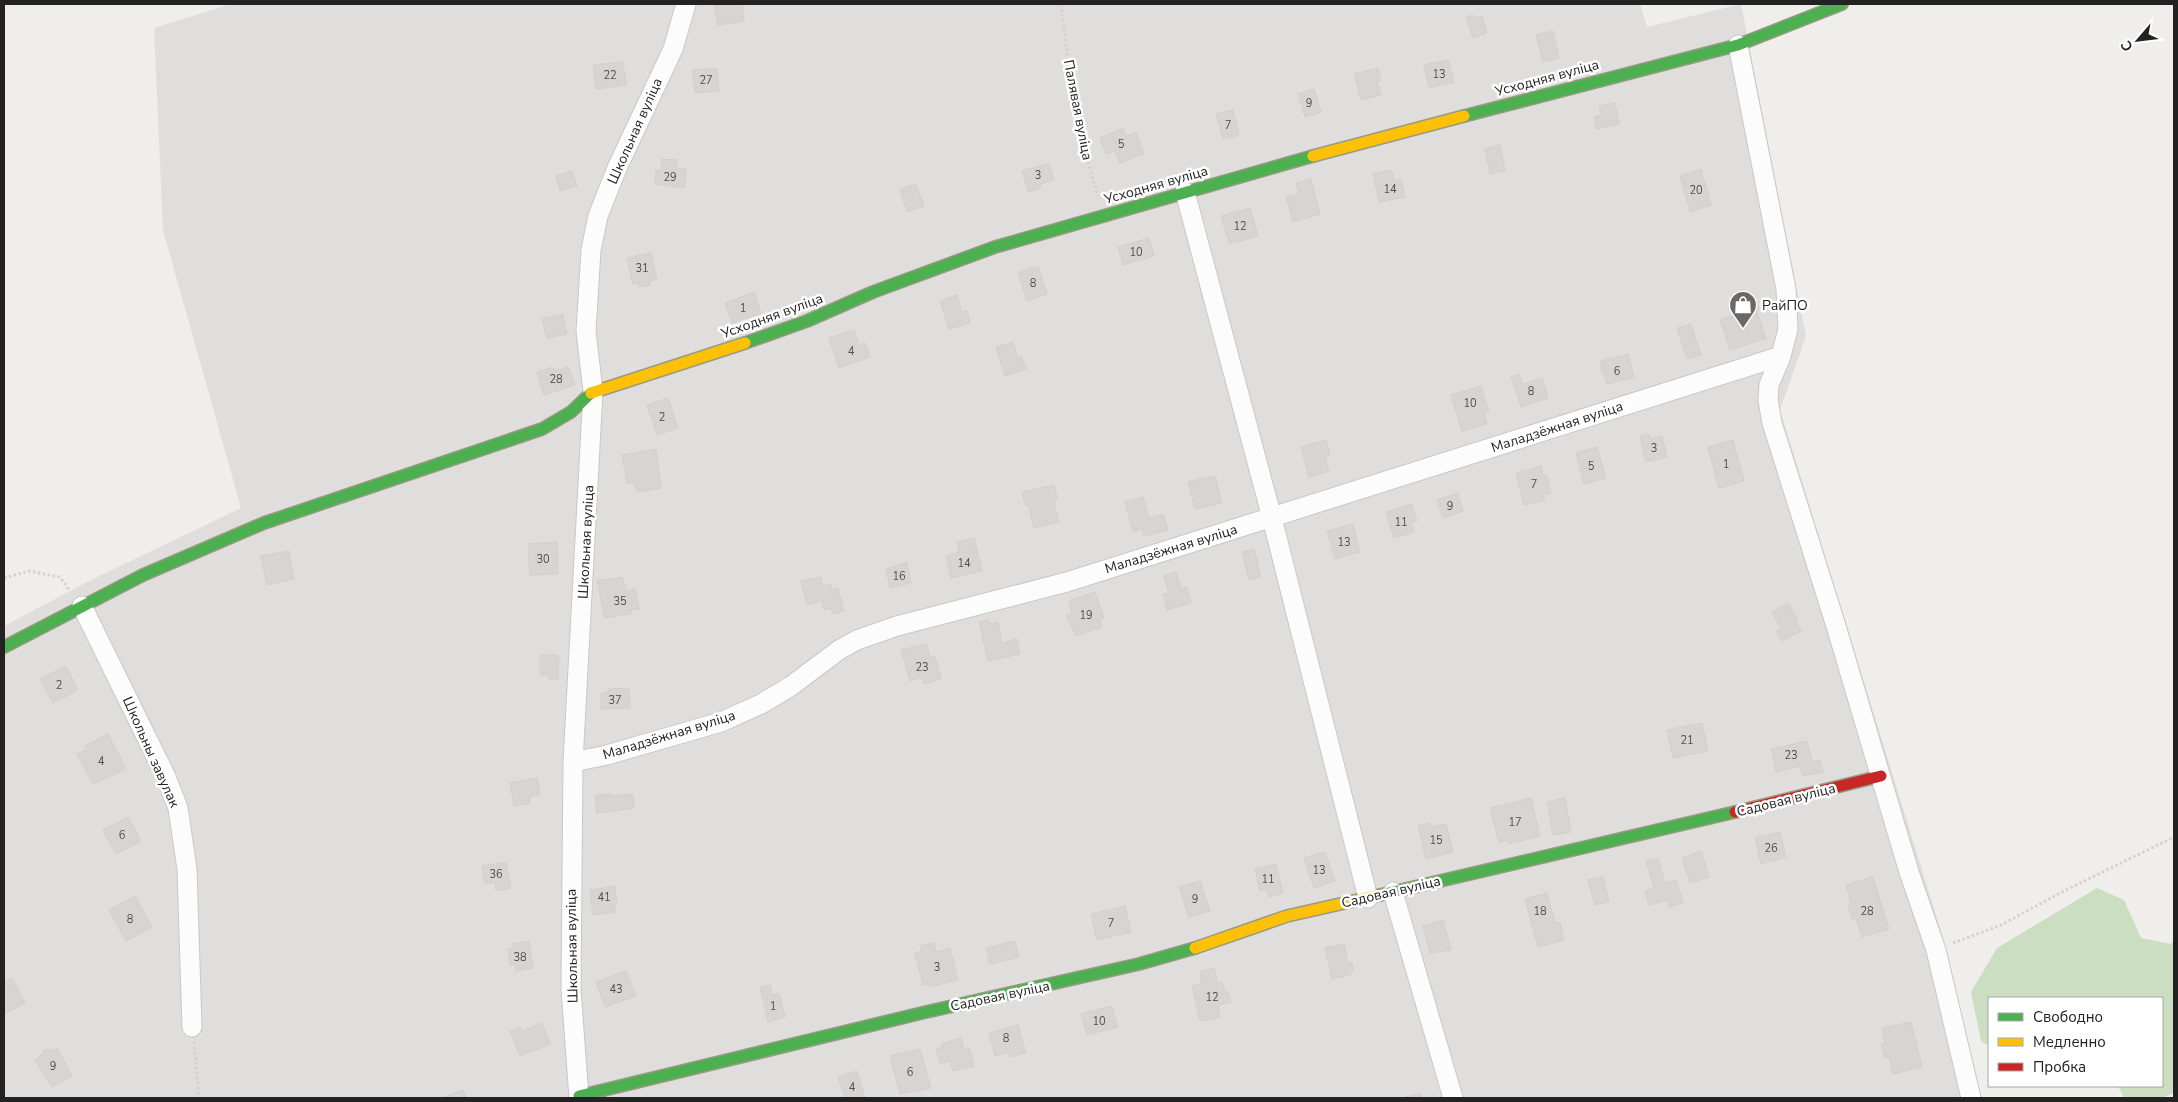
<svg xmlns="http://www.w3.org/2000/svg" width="2178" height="1102" font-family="'Nunito Sans',sans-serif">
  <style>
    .residential { fill: #dfdedc }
    .forest { fill: #cbdec1 }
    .building { fill: #d7d4d2; stroke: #d3d0cc }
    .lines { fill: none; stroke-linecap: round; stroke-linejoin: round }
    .street-casing { stroke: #c9c8c7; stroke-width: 21 }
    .fast-casing { stroke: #999a82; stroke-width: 14 }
    .slow-casing { stroke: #999a82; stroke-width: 14 }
    .jam-casing { stroke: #999a82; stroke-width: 14 }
    .path { stroke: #dccecd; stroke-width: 3; stroke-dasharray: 2.5 2.5; stroke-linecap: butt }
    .street { stroke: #fdfcfc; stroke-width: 19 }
    .fast { stroke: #4caf50; stroke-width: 11 }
    .slow { stroke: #ffc107; stroke-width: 11 }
    .jam { stroke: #c62828; stroke-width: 11 }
    .labels { text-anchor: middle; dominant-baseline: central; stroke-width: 5; stroke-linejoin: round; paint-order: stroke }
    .number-label { font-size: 11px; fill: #4f4e4e }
    .street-label { font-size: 14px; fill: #222; stroke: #fff }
    .poi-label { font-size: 14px; fill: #222; stroke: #fff; text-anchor: start }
  </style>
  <rect width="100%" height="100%" fill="#f0eeeb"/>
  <path class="residential" d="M231 4H1640L1647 27 1741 4 1806 336 1780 410 1941 931 1981 1098H4V626L89 581 241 508 163 230 154 28Z"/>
  <path class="forest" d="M2097 888 2124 900 2141 938 2171 944 2174 940V1093L2162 1098H2124L2118 1086H2162V998H1989V1046L1981 1041 1971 992 1997 948Z"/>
  <path class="building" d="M714 4H742L744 21 718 25Z
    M1473 15 1474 18 1482 16 1487 33 1473 38 1466 17Z
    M1553 31 1559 58 1543 62 1536 35Z
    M1448 60 1454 82 1429 88 1424 65Z
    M623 62 626 85 596 89 593 65Z
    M717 68 719 91 695 93 692 70Z
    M1378 68 1381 80 1377 82 1381 95 1361 100 1354 74Z
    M1314 89 1321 112 1305 117 1298 94Z
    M1615 103 1619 124 1596 129 1594 117 1601 115 1599 106Z
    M1233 110 1239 135 1223 139 1216 114Z
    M1123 128 1126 136 1136 132 1144 154 1120 163 1115 151 1106 154 1100 138Z
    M1500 145 1505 171 1490 174 1485 149Z
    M662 159 677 160V168L686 169 685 188 655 184 656 170 661 171Z
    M1049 163 1054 180 1040 184 1041 188 1028 192 1022 171Z
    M1701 169 1711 205 1690 212 1680 176Z
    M1391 170 1394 180 1401 179 1405 197 1379 202 1373 174Z
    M572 171 577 186 560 191 556 176Z
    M1311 179 1320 214 1293 222 1286 197 1299 194 1296 183Z
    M916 184 924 206 907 212 900 189Z
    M1250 208 1258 236 1229 244 1221 216Z
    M1149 238 1154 256 1123 265 1118 247Z
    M651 253 657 279 649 281 650 285 639 287 638 283 633 284 627 258Z
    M1038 266 1047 294 1027 301 1018 273Z
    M754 292 761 313 732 323 725 303Z
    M957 295 962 312 967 310 970 323 949 329 940 301Z
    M1755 297 1759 310 1757 311 1766 338 1730 350 1720 320 1743 313 1739 303Z
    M563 314 567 334 547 338 542 319Z
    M1691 324 1701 355 1687 359 1677 328Z
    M854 330 859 345 865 343 870 357 839 368 829 338Z
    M1013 342 1018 358 1022 357 1026 369 1005 376 996 347Z
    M1628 354 1634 377 1607 384 1604 373 1602 374 1601 361Z
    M553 367 554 371 569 367 575 385 544 395 537 372Z
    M1519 374 1523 384 1542 378 1548 398 1521 407 1511 377Z
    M1481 386 1489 412 1484 413 1487 424 1462 431 1451 395Z
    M668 398 678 428 657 435 647 405Z
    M1649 434 1650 439 1662 436 1667 457 1646 462 1640 436Z
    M1326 440 1330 455 1325 457 1329 471 1309 477 1301 447Z
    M1733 440 1744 481 1719 488 1708 447Z
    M1597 447 1606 478 1584 484 1576 453Z
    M656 449 661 488 637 492 635 483 627 484 622 455Z
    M1541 466 1543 475H1546L1551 493 1543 495 1545 500 1524 505 1516 473Z
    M1215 476 1222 503 1195 509 1188 482Z
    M1054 485 1057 498 1054 502 1059 522 1034 528 1028 504 1025 505 1022 492Z
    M1458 493 1463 511 1443 518 1437 500Z
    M1143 497 1149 518 1163 514 1168 530 1144 536 1142 529 1133 532 1125 502Z
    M1412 504 1417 521 1411 523 1414 532 1394 538 1386 512Z
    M1353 524 1360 552 1335 559 1327 531Z
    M974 538 982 571 951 578 946 556 959 552 957 542Z
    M557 542 558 574 530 575 528 544Z
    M1254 549 1261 577 1249 580 1242 552Z
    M289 551 294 579 267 585 261 556Z
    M907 562 911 583 890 588 886 569Z
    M1176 572 1181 589 1187 587 1191 603 1167 610 1163 594 1169 593 1164 576Z
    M622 577 626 591 635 589 639 609 630 610 631 614 605 618 597 581Z
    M821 577 823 586 831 584 832 589 838 588 844 611 833 614 831 608 824 610 822 601 807 605 801 581Z
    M1095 592 1104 618 1099 619 1102 627 1076 636 1066 616 1072 614 1069 601Z
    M1788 603 1798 621 1796 622 1801 631 1782 641 1776 631 1781 629 1772 612Z
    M988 620 989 624 998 622 1002 643 1017 639 1020 654 988 661 979 622Z
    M926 644 930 657 935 656 941 679 924 684 922 677 910 681 901 650Z
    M540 655H557V658H559L558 679H549V675H540Z
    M66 666 78 690 53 703 40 679Z
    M629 688 630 708 601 709V693L608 692V689Z
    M1702 723 1708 751 1673 758 1667 730Z
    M108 734 126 769 93 784 77 754 87 749 85 746Z
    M1807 741 1812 762 1820 760 1823 772 1803 776 1800 766 1776 772 1771 749Z
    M537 778 540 794 529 797 530 803 514 806 510 783Z
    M611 794V796L633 794 634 808 597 813 595 795Z
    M1531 798 1540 836 1509 844 1508 840 1499 842 1490 808Z
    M1565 798 1571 832 1553 835 1547 802Z
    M128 817 141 841 116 854 103 830Z
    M1430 823 1431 827 1446 824 1453 852 1426 859 1418 826Z
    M1780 832 1786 857 1761 864 1755 838Z
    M1701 851 1709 877 1690 883 1682 858Z
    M1325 852 1335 881 1314 888 1304 858Z
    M1658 858 1665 883 1676 880 1683 903 1669 907 1667 900 1649 905 1645 891 1654 888 1646 861Z
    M506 862 511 888 496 891 495 882 485 884 482 866Z
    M1276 864 1283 893 1269 897 1267 889 1260 891 1255 869Z
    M1603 877 1609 902 1595 905 1588 880Z
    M1873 877 1889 929 1862 937 1856 918 1852 919 1848 905 1851 904 1846 885Z
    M1200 881 1210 911 1189 917 1179 887Z
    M615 886 617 905H614L615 912 593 915 590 890Z
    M1547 893 1555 923 1560 922 1564 940 1538 947 1525 899Z
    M135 896 152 927 126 941 109 910Z
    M1125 906 1131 932 1097 940 1091 914Z
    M1443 920 1451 950 1430 953 1423 926Z
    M529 941 533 968 516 971 515 964 510 965 508 949 513 948 512 944Z
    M1015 941 1019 957 990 964 986 948Z
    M934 943 936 952 950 948 958 980 930 987 929 984 923 985 915 953 921 951 920 946Z
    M1344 944 1348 963 1352 962 1353 970 1350 971 1351 975 1332 979 1325 948Z
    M1214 968 1218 983 1222 982 1225 992H1228L1231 1002 1218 1005 1220 1017 1200 1021 1192 986 1202 983 1200 972Z
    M626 971 636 996 605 1007 596 982Z
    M12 978 25 1003 4 1014V983Z
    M770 985 772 995 779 993 785 1017 768 1022 760 987Z
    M1112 1006 1118 1027 1087 1035 1081 1014Z
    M1911 1022 1922 1067 1893 1074 1889 1057 1885 1058 1881 1044 1885 1043 1882 1028Z
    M542 1023 551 1044 520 1056 510 1031 520 1027 522 1031Z
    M1018 1025 1026 1053 1010 1057 1008 1052 995 1056 989 1033Z
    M961 1038 964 1049 969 1047 974 1066 953 1071 950 1061 940 1063 936 1049 942 1048 941 1044Z
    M57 1048 72 1076 52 1087 35 1060 42 1055 43 1051 47 1049 51 1051Z
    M920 1049 931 1088 900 1094 890 1056Z
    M857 1071 865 1098H845L838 1077Z
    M463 1090 466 1098H441Z
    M1420 1093 1422 1098H1406V1097Z"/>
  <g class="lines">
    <defs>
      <path id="street" d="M1738 45 1786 289 1788 329 1781 356 1769 385 1768 400 1772 423 1836 626 1909 872 1936 950 1971 1098
        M1185 192 1272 518 1368 898
        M82 606 166 777 178 808 187 869 192 1027
        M573 762 607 755 721 722 761 704 791 686 839 650 857 640 897 626 1067 582 1781 356
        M1393 892 1453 1098
        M579 1098 571 989 573 762 593 391 586 331 591 250 598 216 617 168 673 49 686 4"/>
      <path id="fast" d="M1464 116 1738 45 1842 4
        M745 343 807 321 873 292 995 247 1313 156
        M4 647 143 575 264 523 542 429 571 412 591 393
        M1380 895 1735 812
        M579 1096 926 1012 1139 964 1195 948"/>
      <path id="slow" d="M1313 156 1464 116
        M591 393 745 343
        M1195 948 1287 916 1380 895"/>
      <path id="jam" d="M1735 812 1881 776"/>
    </defs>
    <use href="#street" class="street-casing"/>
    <use href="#fast" class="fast-casing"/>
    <use href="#slow" class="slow-casing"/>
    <use href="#jam" class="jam-casing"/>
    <path class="path" d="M1061 4C1069 69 1078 133 1098 196
      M4 578 29 571 60 577 70 591
      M1953 943 2001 925 2060 893 2174 837
      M194 1042 199 1098"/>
    <use href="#street" class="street"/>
    <use href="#fast" class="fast"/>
    <use href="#slow" class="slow"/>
    <use href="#jam" class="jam"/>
  </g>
  <defs>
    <symbol id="shop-pin" viewBox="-11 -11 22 30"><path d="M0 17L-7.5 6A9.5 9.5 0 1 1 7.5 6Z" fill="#6a6968" stroke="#fff"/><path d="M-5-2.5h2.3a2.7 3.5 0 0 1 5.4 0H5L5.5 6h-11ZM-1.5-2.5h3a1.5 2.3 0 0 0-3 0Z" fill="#fff"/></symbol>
  </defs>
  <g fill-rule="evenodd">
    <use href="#shop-pin" x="1727" y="289" width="32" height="43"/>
  </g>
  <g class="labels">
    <g class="number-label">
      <text x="1439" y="74">13</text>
      <text x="610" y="75">22</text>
      <text x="706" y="80">27</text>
      <text x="1309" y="103">9</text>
      <text x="1228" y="125">7</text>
      <text x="1121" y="144">5</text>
      <text x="1038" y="175">3</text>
      <text x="670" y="177">29</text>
      <text x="1390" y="189">14</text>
      <text x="1696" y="190">20</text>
      <text x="1240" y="226">12</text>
      <text x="1136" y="252">10</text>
      <text x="642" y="268">31</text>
      <text x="1033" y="283">8</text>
      <text x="743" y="308">1</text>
      <text x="851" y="351">4</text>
      <text x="1617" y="371">6</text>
      <text x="556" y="379">28</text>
      <text x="1531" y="391">8</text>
      <text x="1470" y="403">10</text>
      <text x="662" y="417">2</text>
      <text x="1654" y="448">3</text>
      <text x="1726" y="464">1</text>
      <text x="1591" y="466">5</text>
      <text x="1534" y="484">7</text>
      <text x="1450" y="506">9</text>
      <text x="1401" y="522">11</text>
      <text x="1344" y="542">13</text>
      <text x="543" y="559">30</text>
      <text x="964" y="563">14</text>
      <text x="899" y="576">16</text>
      <text x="620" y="601">35</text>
      <text x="1086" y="615">19</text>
      <text x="922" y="667">23</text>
      <text x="59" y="685">2</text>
      <text x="615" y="700">37</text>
      <text x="1687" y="740">21</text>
      <text x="1791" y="755">23</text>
      <text x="101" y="761">4</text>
      <text x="1515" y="822">17</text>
      <text x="122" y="835">6</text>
      <text x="1436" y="840">15</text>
      <text x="1771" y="848">26</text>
      <text x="1319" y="870">13</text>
      <text x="496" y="874">36</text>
      <text x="1268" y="879">11</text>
      <text x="604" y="897">41</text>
      <text x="1195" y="899">9</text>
      <text x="1540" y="911">18</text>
      <text x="1867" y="911">28</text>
      <text x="130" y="919">8</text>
      <text x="1111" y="923">7</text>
      <text x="520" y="957">38</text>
      <text x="937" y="967">3</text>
      <text x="616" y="989">43</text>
      <text x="1212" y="997">12</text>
      <text x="773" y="1006">1</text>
      <text x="1099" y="1021">10</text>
      <text x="1006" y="1038">8</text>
      <text x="53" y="1066">9</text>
      <text x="910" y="1072">6</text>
      <text x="852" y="1087">4</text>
    </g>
    <g class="street-label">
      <text transform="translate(1547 78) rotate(-15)">Усходняя вуліца</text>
      <text transform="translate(1078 110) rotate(79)">Палявая вуліца</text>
      <text transform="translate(635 131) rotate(-66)">Школьная вуліца</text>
      <text transform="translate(1156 185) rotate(-16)">Усходняя вуліца</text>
      <text transform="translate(772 316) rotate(-20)">Усходняя вуліца</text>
      <text transform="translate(1557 427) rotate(-18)">Маладзёжная вуліца</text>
      <text transform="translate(586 542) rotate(-87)">Школьная вуліца</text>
      <text transform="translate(1171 549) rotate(-17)">Маладзёжная вуліца</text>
      <text transform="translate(669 735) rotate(-17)">Маладзёжная вуліца</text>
      <text transform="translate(151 752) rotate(66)">Школьны завулак</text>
      <text transform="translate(1786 800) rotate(-14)">Садовая вуліца</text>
      <text transform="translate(1391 892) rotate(-13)">Садовая вуліца</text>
      <text transform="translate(572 946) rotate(-91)">Школьная вуліца</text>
      <text transform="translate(1000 996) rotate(-12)">Садовая вуліца</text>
    </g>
    <g class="poi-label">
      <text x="1762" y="305">РайПО</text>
    </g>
  </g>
  <rect width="2178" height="1102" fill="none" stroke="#222222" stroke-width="10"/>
  <rect x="1988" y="997" width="175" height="90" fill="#ffffff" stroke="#a7a7a7"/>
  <rect x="1998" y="1013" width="25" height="8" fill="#4caf50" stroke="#a7a7a7"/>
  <text x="2033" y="1022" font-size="15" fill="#222222">Свободно</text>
  <rect x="1998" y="1038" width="25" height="8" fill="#ffc107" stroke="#a7a7a7"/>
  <text x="2033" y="1047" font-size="15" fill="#222222">Медленно</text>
  <rect x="1998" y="1063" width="25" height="8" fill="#c62828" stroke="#a7a7a7"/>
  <text x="2033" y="1072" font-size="15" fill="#222222">Пробка</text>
  <g transform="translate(2138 40) rotate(242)" stroke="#ffffff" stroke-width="4" paint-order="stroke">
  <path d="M0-4L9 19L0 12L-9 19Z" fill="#222222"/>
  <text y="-8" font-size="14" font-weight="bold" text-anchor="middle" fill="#222222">С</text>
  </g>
</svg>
